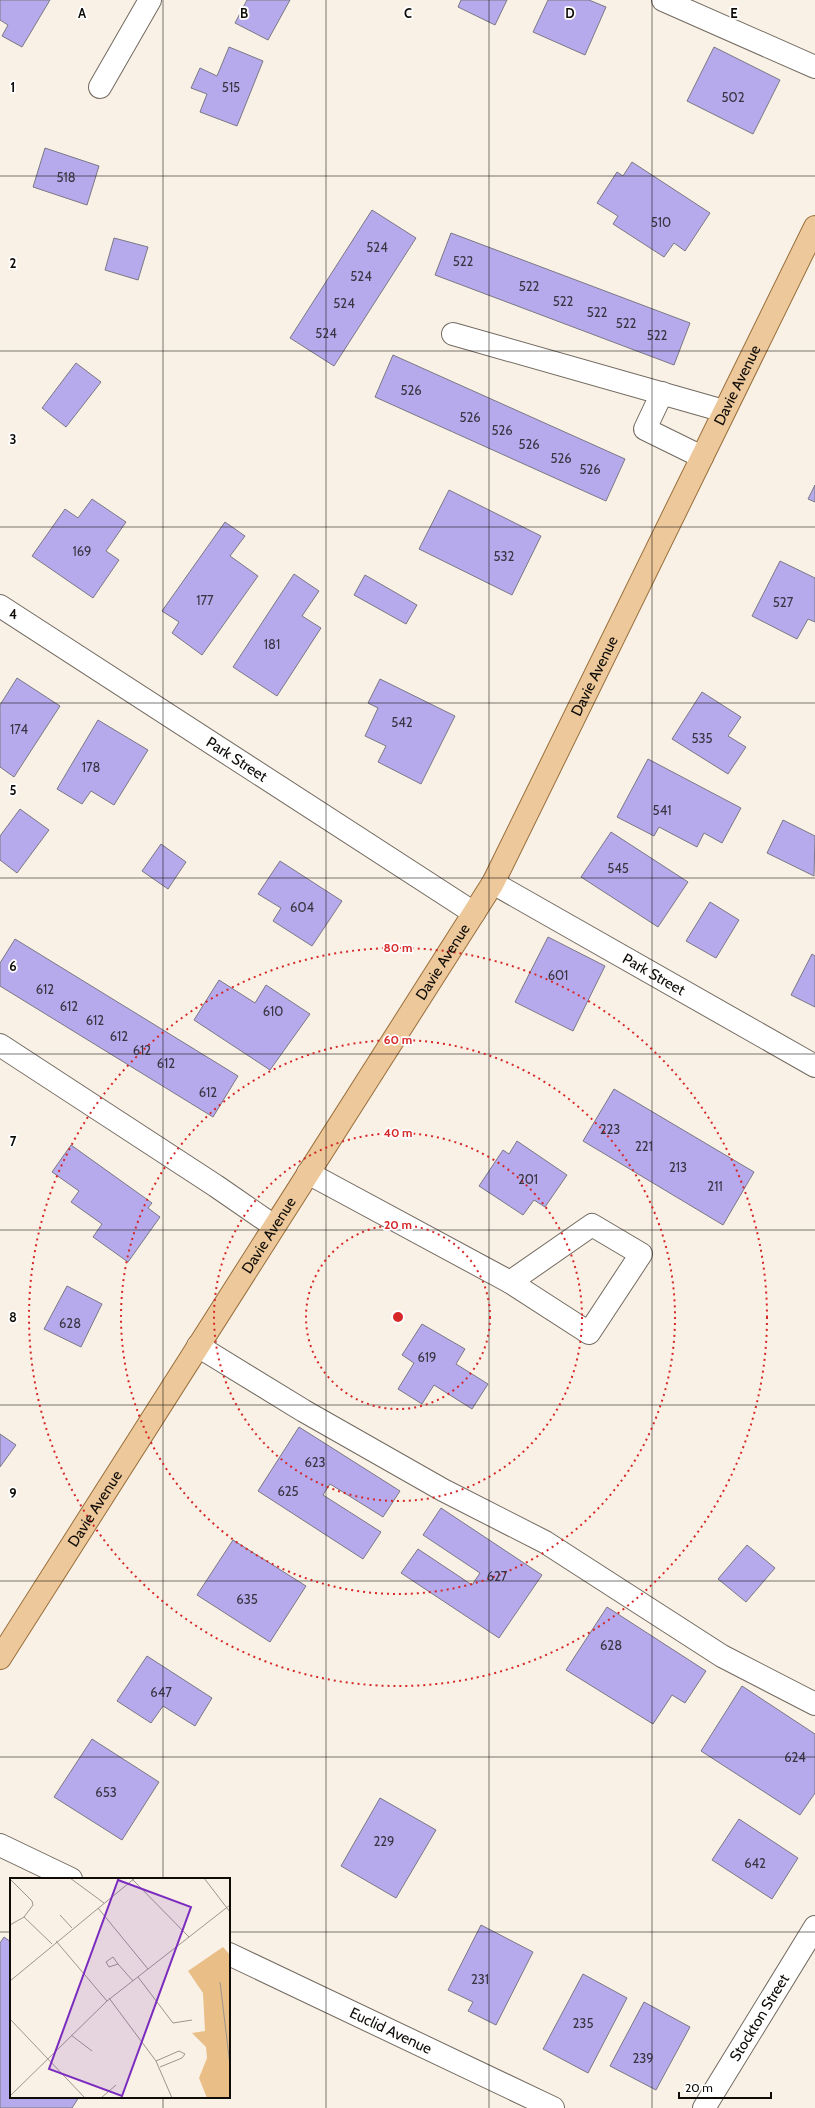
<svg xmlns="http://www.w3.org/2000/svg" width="815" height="2108" font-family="Cabin,sans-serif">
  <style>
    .building { fill: #b6aaec; stroke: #7a7884 }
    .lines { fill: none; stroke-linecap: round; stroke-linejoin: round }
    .minor-casing { stroke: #726a60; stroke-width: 24 }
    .major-casing { stroke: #986f3c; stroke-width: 24 }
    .minor { stroke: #fff; stroke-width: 22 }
    .major { stroke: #edc89b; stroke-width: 22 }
    .grid { fill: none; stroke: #0f0c08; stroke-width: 1; stroke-opacity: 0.55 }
    .ring { fill: none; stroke: #d62828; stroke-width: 2; stroke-dasharray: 2 4 }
    .labels { text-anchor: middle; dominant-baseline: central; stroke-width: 3.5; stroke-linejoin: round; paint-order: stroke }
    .number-label { font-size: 13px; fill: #393441 }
    .street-label { font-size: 15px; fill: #0f0c08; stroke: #fff }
    .inset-road { fill: none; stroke: #9c958d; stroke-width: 1 }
    .view { fill: #7b2cbf; fill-opacity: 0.15; stroke: #7b2cbf; stroke-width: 2 }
    .inset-edge { fill: none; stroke: #0f0c08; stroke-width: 2 }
    .grid-label { font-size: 13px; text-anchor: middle; font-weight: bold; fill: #0f0c08; stroke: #fff; stroke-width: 3.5; stroke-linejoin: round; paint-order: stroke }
    .centre { fill: #d62828; stroke: #fff; stroke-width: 2 }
    .ring-label { font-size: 12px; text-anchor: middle; font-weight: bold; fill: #d62828; stroke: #fff; stroke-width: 3.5; stroke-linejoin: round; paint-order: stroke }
  </style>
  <rect width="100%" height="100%" fill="#faf1e6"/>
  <path class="building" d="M0 0H50L22 47 2 36 8 25 0 20Z
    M247 0H290L268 40 235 23Z
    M461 0H507L495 25 458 7Z
    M548 0H589L606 7 585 55 533 32Z
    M229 47 263 61 237 126 200 112 207 94 191 88 200 68 217 76Z
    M714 47 780 80 753 134 687 101Z
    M45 148 99 166 87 205 33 187Z
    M632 162 710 213 685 251 674 243 664 257 613 224 618 216 597 203 617 172 623 176Z
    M372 210 416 238 334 366 290 338Z
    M451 233 690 323 674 365 435 275Z
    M114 238 148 247 138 280 105 270Z
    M393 355 625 459 606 501 375 397Z
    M76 363 101 382 66 427 42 408Z
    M815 485V502L808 499Z
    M449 490 541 536 512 595 419 549Z
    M92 499 126 522 106 551 119 560 93 598 32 556 65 509 78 518Z
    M225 522 245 536 230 556 258 576 202 655 172 633 179 622 162 611Z
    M780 561 815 578V622L808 619 797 639 752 616Z
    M294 574 319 591 302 616 321 628 277 696 233 667Z
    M365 575 417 605 406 624 354 595Z
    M17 678 60 706 14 777 0 767V705Z
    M380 679 455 716 421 784 378 762 386 746 365 736 378 708 368 703Z
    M702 692 741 717 728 736 746 747 728 774 672 739Z
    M98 720 148 750 114 805 91 791 82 804 57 789Z
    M648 759 741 808 722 843 704 833 697 847 659 827 654 836 617 817Z
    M20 809 49 830 17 873 0 860V836Z
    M783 820 815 836 814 876 767 853Z
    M611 832 688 882 658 927 581 877Z
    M161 844 186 862 168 889 142 871Z
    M280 861 342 901 312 946 273 921 281 908 258 894Z
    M710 902 739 920 716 958 686 941Z
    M548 937 605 966 573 1031 515 1002Z
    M15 939 238 1076 213 1117 0 986V963Z
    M812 954 815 956V1007L791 995Z
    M219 980 255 1003 266 985 310 1014 270 1070 194 1020Z
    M614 1089 754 1172 723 1225 583 1141Z
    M517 1141 567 1175 545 1207 534 1200 523 1215 479 1186 503 1150 509 1154Z
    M71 1145 152 1203 148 1208 160 1217 128 1262 93 1237 102 1224 71 1202 79 1191 52 1172Z
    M67 1286 102 1304 81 1347 44 1329Z
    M422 1324 465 1349 456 1364 488 1384 472 1409 434 1385 422 1404 398 1389 414 1363 402 1355Z
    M299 1427 400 1491 383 1517 330 1484 323 1495 381 1532 363 1559 258 1491Z
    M0 1434 16 1445 0 1467Z
    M441 1508 542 1575 499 1638 401 1573 418 1549 472 1585 480 1573 423 1535Z
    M233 1540 306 1586 270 1642 197 1595Z
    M747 1545 775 1568 746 1602 718 1579Z
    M607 1607 706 1671 685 1703 672 1695 653 1724 566 1670Z
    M147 1656 212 1698 195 1726 163 1706 151 1723 117 1701Z
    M742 1686 815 1734V1793L800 1815 701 1751Z
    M92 1739 159 1782 122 1840 54 1797Z
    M380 1798 436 1830 396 1898 341 1866Z
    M739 1819 798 1858 772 1899 712 1860Z
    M481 1925 533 1952 496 2025 468 2011 473 2002 448 1990Z
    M4 1937 11 1942V2097H79L72 2108H0V1943Z
    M583 1974 627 1998 588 2073 543 2049Z
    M644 2002 690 2027 656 2090 610 2066Z"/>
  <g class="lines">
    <defs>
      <g id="minor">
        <path d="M663 0 815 67"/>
        <path d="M100 87 150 0"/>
        <path d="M453 334 724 411"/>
        <path d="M662 393 645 429 702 457"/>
        <path id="s1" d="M0 606 474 913"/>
        <path id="s2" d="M493 883 815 1066"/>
        <path d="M0 1045 216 1186 274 1226"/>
        <path d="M308 1173 510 1282"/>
        <path d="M592 1225 641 1254 589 1333 510 1282Z"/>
        <path d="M198 1346 304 1411 443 1490 545 1542 722 1656 815 1704"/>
        <path d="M0 1845 71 1879"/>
        <path id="s3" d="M229 1954 553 2108"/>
        <path id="s4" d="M704 2108 815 1927"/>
      </g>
      <g id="major">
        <path id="s5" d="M0 1658 493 883 815 227"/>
      </g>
    </defs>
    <use href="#minor" class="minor-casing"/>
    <use href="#major" class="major-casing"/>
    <use href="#minor" class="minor"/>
    <use href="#major" class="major"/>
  </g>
  <path class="grid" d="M163 0V1879M326 0V2108M489 0V2108M652 0V2108M0 176H815M0 351H815M0 527H815M0 703H815M0 878H815M0 1054H815M0 1230H815M0 1405H815M0 1581H815M0 1757H815M0 1932H11M229 1932H815M163 2097V2108"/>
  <g class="ring">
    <circle cx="398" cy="1317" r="92"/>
    <circle cx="398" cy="1317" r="184"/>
    <circle cx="398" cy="1317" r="277"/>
    <circle cx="398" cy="1317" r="369"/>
  </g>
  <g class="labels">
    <g class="number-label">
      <text x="231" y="87">515</text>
      <text x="733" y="97">502</text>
      <text x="66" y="177">518</text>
      <text x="661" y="222">510</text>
      <text x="377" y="247">524</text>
      <text x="463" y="261">522</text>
      <text x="361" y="276">524</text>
      <text x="529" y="286">522</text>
      <text x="563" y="301">522</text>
      <text x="344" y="303">524</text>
      <text x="597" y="312">522</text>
      <text x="626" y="323">522</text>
      <text x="326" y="333">524</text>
      <text x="657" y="335">522</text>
      <text x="411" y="390">526</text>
      <text x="470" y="417">526</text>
      <text x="502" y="430">526</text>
      <text x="529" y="444">526</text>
      <text x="561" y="458">526</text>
      <text x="590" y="469">526</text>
      <text x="82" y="551">169</text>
      <text x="504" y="556">532</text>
      <text x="205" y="600">177</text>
      <text x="783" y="602">527</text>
      <text x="272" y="644">181</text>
      <text x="402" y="722">542</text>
      <text x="19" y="729">174</text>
      <text x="702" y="738">535</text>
      <text x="91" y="767">178</text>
      <text x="662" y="810">541</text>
      <text x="618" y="868">545</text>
      <text x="302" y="907">604</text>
      <text x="558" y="975">601</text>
      <text x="45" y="989">612</text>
      <text x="69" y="1006">612</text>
      <text x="273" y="1011">610</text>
      <text x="95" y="1020">612</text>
      <text x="119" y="1036">612</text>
      <text x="142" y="1050">612</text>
      <text x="166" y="1063">612</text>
      <text x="208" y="1092">612</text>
      <text x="610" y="1129">223</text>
      <text x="644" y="1146">221</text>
      <text x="678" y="1167">213</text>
      <text x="528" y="1179">201</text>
      <text x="715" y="1186">211</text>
      <text x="70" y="1323">628</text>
      <text x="427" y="1357">619</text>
      <text x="315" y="1462">623</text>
      <text x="288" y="1491">625</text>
      <text x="497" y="1576">627</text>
      <text x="247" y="1599">635</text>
      <text x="611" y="1645">628</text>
      <text x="161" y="1692">647</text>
      <text x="795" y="1757">624</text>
      <text x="106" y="1792">653</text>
      <text x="384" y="1841">229</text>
      <text x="755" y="1863">642</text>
      <text x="480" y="1979">231</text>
      <text x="583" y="2023">235</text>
      <text x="643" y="2058">239</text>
    </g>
    <g class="street-label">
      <text stroke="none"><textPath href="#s5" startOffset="1473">Davie Avenue</textPath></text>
      <text stroke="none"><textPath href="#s5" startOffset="1149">Davie Avenue</textPath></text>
      <text stroke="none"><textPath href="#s1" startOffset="282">Park Street</textPath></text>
      <text stroke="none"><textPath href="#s5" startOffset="825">Davie Avenue</textPath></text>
      <text stroke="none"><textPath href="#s2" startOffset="185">Park Street</textPath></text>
      <text stroke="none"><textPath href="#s5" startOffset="501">Davie Avenue</textPath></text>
      <text stroke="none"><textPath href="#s5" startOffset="177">Davie Avenue</textPath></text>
      <text stroke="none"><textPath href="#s4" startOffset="106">Stockton Street</textPath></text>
      <text stroke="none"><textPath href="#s3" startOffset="179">Euclid Avenue</textPath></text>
    </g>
  </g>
  <g transform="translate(10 1878)">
    <rect width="220" height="220" fill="#faf1e6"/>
    <path d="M213 69 220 77V220H197L189 200 197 180 196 169 182 155 195 153 193 115 178 93Z" fill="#e9be87"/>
    <path class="inset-road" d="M60 0 94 25M194 0 220 34M0 1 22 23 23 27 14 39 0 47M122 1 179 59M88 30 138 91M50 37 62 50M14 39 42 66M46 63 97 123M103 79 108 86 99 89 96 84ZM108 86 123 103M128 99 163 145 182 142M0 103 125 0M210 104 220 187M99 120 146 183 162 220M0 141 75 220M61 157 82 173M146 183 169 173 175 176 172 180 150 189M0 218 97 123 220 27M91 220 106 207"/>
    <path class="view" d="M108 2 181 29 112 218 39 191Z"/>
    <rect width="220" height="220" class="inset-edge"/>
  </g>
  <g class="grid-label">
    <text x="82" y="18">A</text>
    <text x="244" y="18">B</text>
    <text x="408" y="18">C</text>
    <text x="570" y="18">D</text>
    <text x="734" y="18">E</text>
    <text x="13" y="92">1</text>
    <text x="13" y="268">2</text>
    <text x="13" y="444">3</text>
    <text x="13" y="619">4</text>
    <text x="13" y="795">5</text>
    <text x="13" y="971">6</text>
    <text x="13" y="1146">7</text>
    <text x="13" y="1322">8</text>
    <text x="13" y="1498">9</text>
  </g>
  <circle cx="398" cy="1317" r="6" class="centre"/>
  <g class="ring-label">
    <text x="398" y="952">80 m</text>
    <text x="398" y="1044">60 m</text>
    <text x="398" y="1137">40 m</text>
    <text x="398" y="1229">20 m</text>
  </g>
  <path d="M679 2092v6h92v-6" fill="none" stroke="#0f0c08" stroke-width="2"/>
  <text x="685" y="2092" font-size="12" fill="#0f0c08" stroke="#ffffff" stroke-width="3" paint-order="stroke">20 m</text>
</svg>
